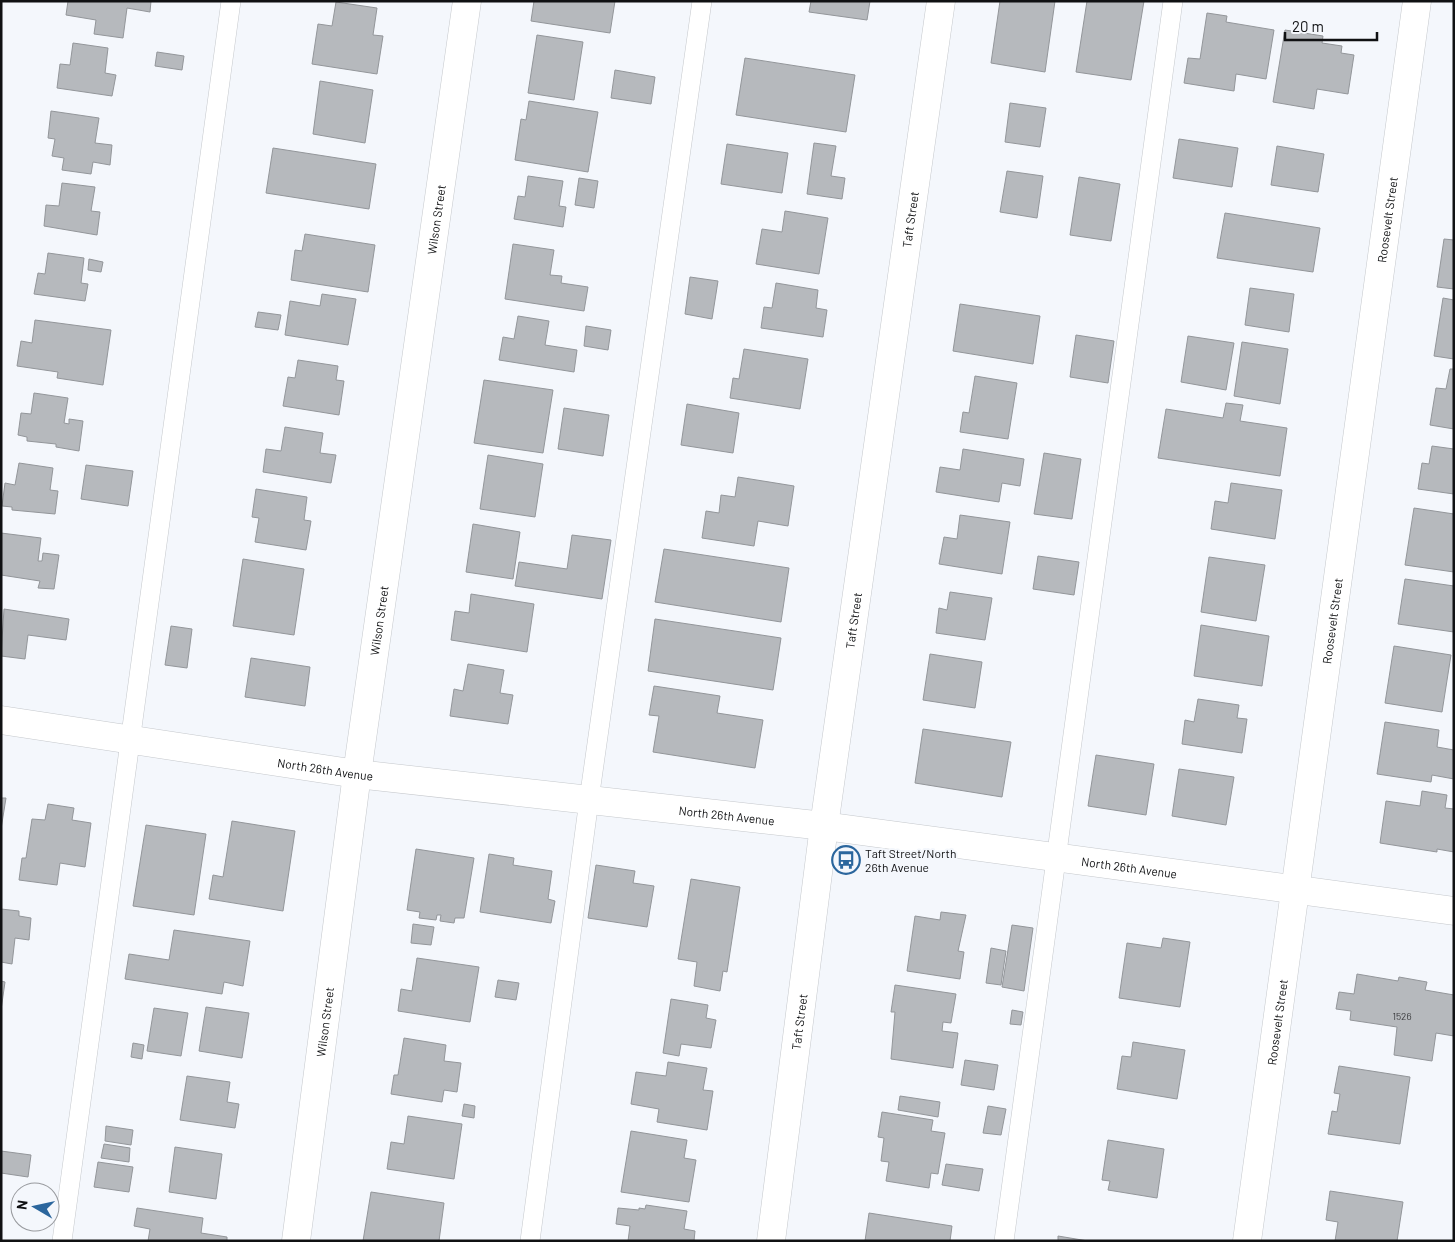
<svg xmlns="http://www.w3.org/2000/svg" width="1455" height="1242" font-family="Barlow,sans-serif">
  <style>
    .building { fill: #b6b9bd; stroke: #93969a }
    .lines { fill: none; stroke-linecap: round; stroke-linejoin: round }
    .service-casing { stroke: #c5c8cc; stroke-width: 20 }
    .minor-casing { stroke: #c5c8cc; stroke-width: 29 }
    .tertiary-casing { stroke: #c5c8cc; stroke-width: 29 }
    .service { stroke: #fff; stroke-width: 19 }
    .minor { stroke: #fff; stroke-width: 28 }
    .tertiary { stroke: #fff; stroke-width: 28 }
    .labels { text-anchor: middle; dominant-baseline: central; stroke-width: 4; stroke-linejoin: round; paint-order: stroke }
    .number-label { font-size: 10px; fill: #3a3b3e }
    .street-label { font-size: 12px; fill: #101113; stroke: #f4f7fc }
    .poi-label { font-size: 12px; fill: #101113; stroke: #f4f7fc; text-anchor: start }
  </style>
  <rect width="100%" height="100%" fill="#f4f7fc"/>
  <path class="building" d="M68 1H151L150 12 127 8 123 38 94 34 96 20 66 15Z
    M534 1H615L610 33 531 21Z
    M811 1H870L867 20 809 12Z
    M1000 1H1055L1045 72 991 63Z
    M1087 1H1144L1131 80 1076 72Z
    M336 2 377 8 373 35 383 36 377 74 312 64 318 24 332 26Z
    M1207 13 1227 16 1226 22 1274 30 1266 79 1236 74 1234 91 1184 83 1188 58 1200 59Z
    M1285 30 1323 36 1322 43 1342 46 1341 53 1354 55 1348 94 1317 89 1314 109 1273 102Z
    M537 35 583 42 574 100 528 93Z
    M73 43 108 48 105 73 116 75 112 96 57 88 60 64 70 65Z
    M157 52 184 56 182 70 155 66Z
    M745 58 855 75 846 132 736 115Z
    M615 70 655 77 651 104 611 98Z
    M320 81 373 90 365 143 313 134Z
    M529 101 598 112 588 172 515 160 521 119 526 120Z
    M1010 103 1046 108 1040 147 1005 142Z
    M51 111 99 118 95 143 112 145 110 165 93 162 91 174 62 170 64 158 52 156 55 139 48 138Z
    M1179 139 1238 148 1232 187 1173 178Z
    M814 143 836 146 831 176 845 178 842 199 807 194Z
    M727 144 788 153 782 193 721 184Z
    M1277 146 1324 154 1318 192 1271 185Z
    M273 148 376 164 369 209 266 193Z
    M1007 171 1043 176 1037 218 1000 212Z
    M528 176 563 181 559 206 566 207 563 227 514 219 518 196 525 197Z
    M1079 177 1120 184 1111 241 1070 235Z
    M579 178 598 181 594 208 575 205Z
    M62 183 95 187 91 211 100 212 97 235 44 226 46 205 59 206Z
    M785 211 828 218 819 274 756 264 762 229 782 232Z
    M1225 213 1320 228 1313 272 1217 258Z
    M305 234 375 245 368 292 291 280 295 250 302 251Z
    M1444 239 1454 240V289L1437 287Z
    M513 244 554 250 550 275 562 276 561 283 588 287 584 311 505 299Z
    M48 253 84 258 81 283 88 284 85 301 34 294 38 273 45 274Z
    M89 259 103 262 101 272 88 270Z
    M690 277 718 281 712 319 685 314Z
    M776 283 818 290 816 308 827 310 823 337 761 328 764 307 772 308Z
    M1250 288 1294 294 1289 332 1245 325Z
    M322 294 356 299 348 345 285 335 290 301 320 306Z
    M1443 298 1454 300V359L1434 356Z
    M960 304 1040 316 1033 364 953 351Z
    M258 312 281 315 278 330 255 327Z
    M518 316 549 321 545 345 577 350 574 372 499 360 503 337 514 339Z
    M35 320 111 330 103 385 57 378 58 372 17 366 21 341 32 343Z
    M586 326 611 330 608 350 584 346Z
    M1076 335 1114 341 1108 383 1070 377Z
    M1188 336 1234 343 1226 390 1181 382Z
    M1242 342 1288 349 1280 404 1234 396Z
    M744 349 808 359 800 409 730 398 733 378 739 379Z
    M298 360 338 366 336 380 344 381 339 415 283 406 288 377 295 378Z
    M1450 369H1454V429L1430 425 1436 388 1446 389Z
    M975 376 1017 383 1008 439 960 432 963 412 969 413Z
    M484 380 553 390 543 453 474 443Z
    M34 393 68 398 64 423 69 424V419L83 421 79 451 56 447V444L27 441V437L18 435 21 413 31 414Z
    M1226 403 1243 405 1240 421 1287 428 1280 476 1158 458 1166 409 1223 418Z
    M687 404 739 413 733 453 681 445Z
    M564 408 609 415 603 456 558 449Z
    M285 427 323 433 320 453 336 455 331 483 263 472 266 449 281 451Z
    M1432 446 1454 449V494L1418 489 1422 463 1429 464Z
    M963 449 1024 459 1020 486 1002 483 999 502 936 492 940 467 960 470Z
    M1044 453 1081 459 1072 519 1034 514Z
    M488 455 543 464 535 517 480 509Z
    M19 463 53 468 50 490 58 491 55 514 12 510V507L2 506 5 483 15 485Z
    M86 465 133 471 128 506 81 499Z
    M738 477 794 486 788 526 758 521 754 546 702 538 706 511 719 513 721 495 735 497Z
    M1231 483 1282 490 1275 539 1211 529 1215 501 1228 503Z
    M256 489 307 497 304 520 311 521 306 550 255 542 259 518 252 517Z
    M1414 508 1454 514V572L1405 565Z
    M960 515 1010 522 1002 574 939 564 944 537 957 539Z
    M473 524 520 532 513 579 466 572Z
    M1 533 41 538 38 561H42L43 553 59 555 54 589 38 588 40 581 1 575Z
    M572 535 611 540 602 599 515 586 519 562 567 569Z
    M664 549 789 568 781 622 655 602Z
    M1038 556 1079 562 1074 595 1033 589Z
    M1209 557 1265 565 1256 621 1201 612Z
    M243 559 304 569 294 635 233 626Z
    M1405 579 1454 586V632L1398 624Z
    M950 592 992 598 985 640 936 633 939 608 947 610Z
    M471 594 534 604 527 652 451 640 455 611 469 613Z
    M4 609 69 619 66 640 28 635 25 659 1 656Z
    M655 619 781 638 773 690 648 671Z
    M1201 625 1269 636 1262 686 1194 676Z
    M171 626 192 629 187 668 165 665Z
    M1394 646 1451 655 1442 712 1385 703Z
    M930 654 982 662 975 708 923 700Z
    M251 658 310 667 305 706 245 697Z
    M468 664 504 670 500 693 513 695 508 724 450 716 454 689 463 691Z
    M654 686 720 696 717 713 763 720 755 768 653 752 659 716 649 715Z
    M1198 699 1239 705 1237 718 1247 719 1242 753 1182 744 1185 720 1194 722Z
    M1385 722 1439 730 1437 747 1454 750V779L1432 775 1431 782 1377 774Z
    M923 729 1011 742 1002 797 915 783Z
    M1096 755 1154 764 1146 815 1088 806Z
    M1179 769 1234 777 1226 825 1172 816Z
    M1422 791 1447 795 1445 808 1454 809V852L1437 849V852L1380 843 1386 801 1420 806Z
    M1 798H6L1 829Z
    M48 804 74 808 72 820 91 823 85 867 60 863 57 885 19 880 22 858H26L32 819 45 820Z
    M232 821 295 831 283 911 209 899 213 875 223 877Z
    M146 825 206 834 194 915 133 906Z
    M416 849 474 858 464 918H455L454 923 440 921 441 915H437L436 920 419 918 420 912 407 910Z
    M489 854 514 858 513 865 552 871 548 899 555 901 551 923 480 912Z
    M596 865 635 871 633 883 654 886 647 927 588 918Z
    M691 879 740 887 727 972 723 971 720 991 694 986 697 962 678 959Z
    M1 909 19 911V916L31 918 29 940 15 938 12 964 1 962Z
    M941 912 966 915 958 951 964 952 960 979 907 971 915 916 940 920Z
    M413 924 434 927 431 945 411 943Z
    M1012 925 1033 928 1024 991 1002 987Z
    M174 930 250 941 243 986 224 982 222 994 125 979 129 954 169 960Z
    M1163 938 1190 942 1180 1007 1119 998 1127 943 1161 948Z
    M991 948 1006 951 1001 985 986 983Z
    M417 958 479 967 470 1022 398 1011 401 989 412 991Z
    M1357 974 1398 981 1399 977 1427 982 1425 990 1454 995V1036L1436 1033 1432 1061 1394 1055 1397 1027 1350 1020 1351 1011 1336 1009 1339 992 1354 994Z
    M498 980 519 983 516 1000 495 997Z
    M1 981 5 982 1 1010Z
    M895 985 956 994 951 1023 943 1022 942 1031 958 1033 953 1068 891 1059 895 1012H891Z
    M671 999 708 1005 706 1018 716 1020 711 1048 681 1044 679 1056 663 1053Z
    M206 1007 249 1013 242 1058 199 1051Z
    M154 1008 188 1013 181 1056 147 1051Z
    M1012 1010 1023 1012 1021 1025 1010 1024Z
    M404 1038 446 1045 444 1061 461 1063 457 1092 444 1090 442 1102 391 1094 394 1075H398Z
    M1133 1042 1185 1050 1177 1099 1117 1089 1122 1056 1131 1057Z
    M133 1043 144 1045 142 1059 131 1057Z
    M965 1060 998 1065 994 1090 961 1085Z
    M668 1062 707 1068 703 1090 713 1091 707 1130 657 1122 659 1109 631 1104 636 1072 666 1076Z
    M1339 1066 1410 1077 1400 1144 1328 1134 1332 1111 1337 1112 1340 1094 1334 1093Z
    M187 1076 230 1082 227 1102 239 1104 235 1128 180 1120Z
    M900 1096 940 1102 938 1117 898 1110Z
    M464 1104 475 1106 474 1118 462 1116Z
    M988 1106 1006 1109 1001 1135 983 1133Z
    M882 1112 933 1120 931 1131 945 1133 938 1174 931 1173 929 1188 886 1181 889 1162 881 1161 884 1138 878 1137Z
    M408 1116 462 1124 454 1179 387 1169 391 1142 404 1144Z
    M106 1126 133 1130 131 1145 105 1141Z
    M631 1131 687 1140 684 1158 696 1160 689 1202 621 1192Z
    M1108 1140 1164 1149 1157 1198 1108 1190 1110 1181 1102 1180Z
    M104 1144 130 1148 129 1162 101 1158Z
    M175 1147 222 1154 216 1199 169 1192Z
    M1 1151 31 1155 28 1177 1 1173Z
    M98 1162 133 1167 129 1192 94 1187Z
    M946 1164 983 1169 979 1191 942 1185Z
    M1330 1191 1403 1202 1397 1241H1335L1338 1222 1326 1220Z
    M371 1192 444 1203 439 1241H363Z
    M646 1205 687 1211 684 1229 695 1231 694 1241H628L630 1226 616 1224 618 1208 639 1210V1208L645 1209Z
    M137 1208 203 1218 201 1233 227 1237V1241H148L150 1229 134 1226Z
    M869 1213 952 1226 950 1241H865Z
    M1058 1236 1088 1241H1058Z"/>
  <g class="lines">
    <defs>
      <path id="service" d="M62 1241 231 1
        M530 1241 589 800 702 1
        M1004 1241 1173 1"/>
      <g id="minor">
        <path id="s1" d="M296 1241 357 774 467 1"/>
        <path id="s2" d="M1247 1241 1417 1"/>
      </g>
      <g id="tertiary">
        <path id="s3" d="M1 720 357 774 824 826 1454 911"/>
        <path id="s4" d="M771 1241 824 826 941 1"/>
      </g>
    </defs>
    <use href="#service" class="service-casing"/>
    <use href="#minor" class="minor-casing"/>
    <use href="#tertiary" class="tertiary-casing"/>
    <use href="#service" class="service"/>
    <use href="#minor" class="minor"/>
    <use href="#tertiary" class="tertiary"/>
  </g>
  <defs>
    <symbol id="bus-ring" viewBox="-11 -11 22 22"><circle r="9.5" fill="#f4f7fc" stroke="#2b669d" stroke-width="1.5"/><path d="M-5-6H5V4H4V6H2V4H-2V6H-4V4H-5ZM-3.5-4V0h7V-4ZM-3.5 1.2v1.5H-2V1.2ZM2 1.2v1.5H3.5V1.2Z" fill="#2b669d"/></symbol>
  </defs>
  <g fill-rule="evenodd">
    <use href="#bus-ring" x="830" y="844" width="32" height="32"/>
  </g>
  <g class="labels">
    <g class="number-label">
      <text x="1402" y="1016">1526</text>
    </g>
    <g class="street-label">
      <text stroke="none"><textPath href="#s1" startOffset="1031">Wilson Street</textPath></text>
      <text stroke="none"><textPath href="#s4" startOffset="1031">Taft Street</textPath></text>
      <text stroke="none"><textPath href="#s2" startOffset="1031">Roosevelt Street</textPath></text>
      <text stroke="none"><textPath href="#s1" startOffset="626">Wilson Street</textPath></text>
      <text stroke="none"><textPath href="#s4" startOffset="626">Taft Street</textPath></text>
      <text stroke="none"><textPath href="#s2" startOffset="626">Roosevelt Street</textPath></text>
      <text stroke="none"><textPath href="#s3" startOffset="328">North 26th Avenue</textPath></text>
      <text stroke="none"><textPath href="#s3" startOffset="732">North 26th Avenue</textPath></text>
      <text stroke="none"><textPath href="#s3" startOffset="1138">North 26th Avenue</textPath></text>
      <text stroke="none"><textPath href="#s1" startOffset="221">Wilson Street</textPath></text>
      <text stroke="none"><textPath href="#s4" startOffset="221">Taft Street</textPath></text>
      <text stroke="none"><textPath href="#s2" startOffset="221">Roosevelt Street</textPath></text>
    </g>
    <g class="poi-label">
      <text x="865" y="853">Taft Street/North<tspan x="865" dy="14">26th Avenue</tspan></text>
    </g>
  </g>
  <rect width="1455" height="1242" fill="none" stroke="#101113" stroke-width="5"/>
  <g transform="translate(35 1207) rotate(279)"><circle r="24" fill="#f4f7fc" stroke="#999b9f"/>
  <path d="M0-4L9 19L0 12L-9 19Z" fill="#2b669d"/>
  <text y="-8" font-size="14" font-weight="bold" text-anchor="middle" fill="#101113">N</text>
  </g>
  <path d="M1285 32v8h92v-8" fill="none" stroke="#101113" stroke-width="2.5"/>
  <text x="1292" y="32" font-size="15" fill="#101113" stroke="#f4f7fc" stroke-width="4" paint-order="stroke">20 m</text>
</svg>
